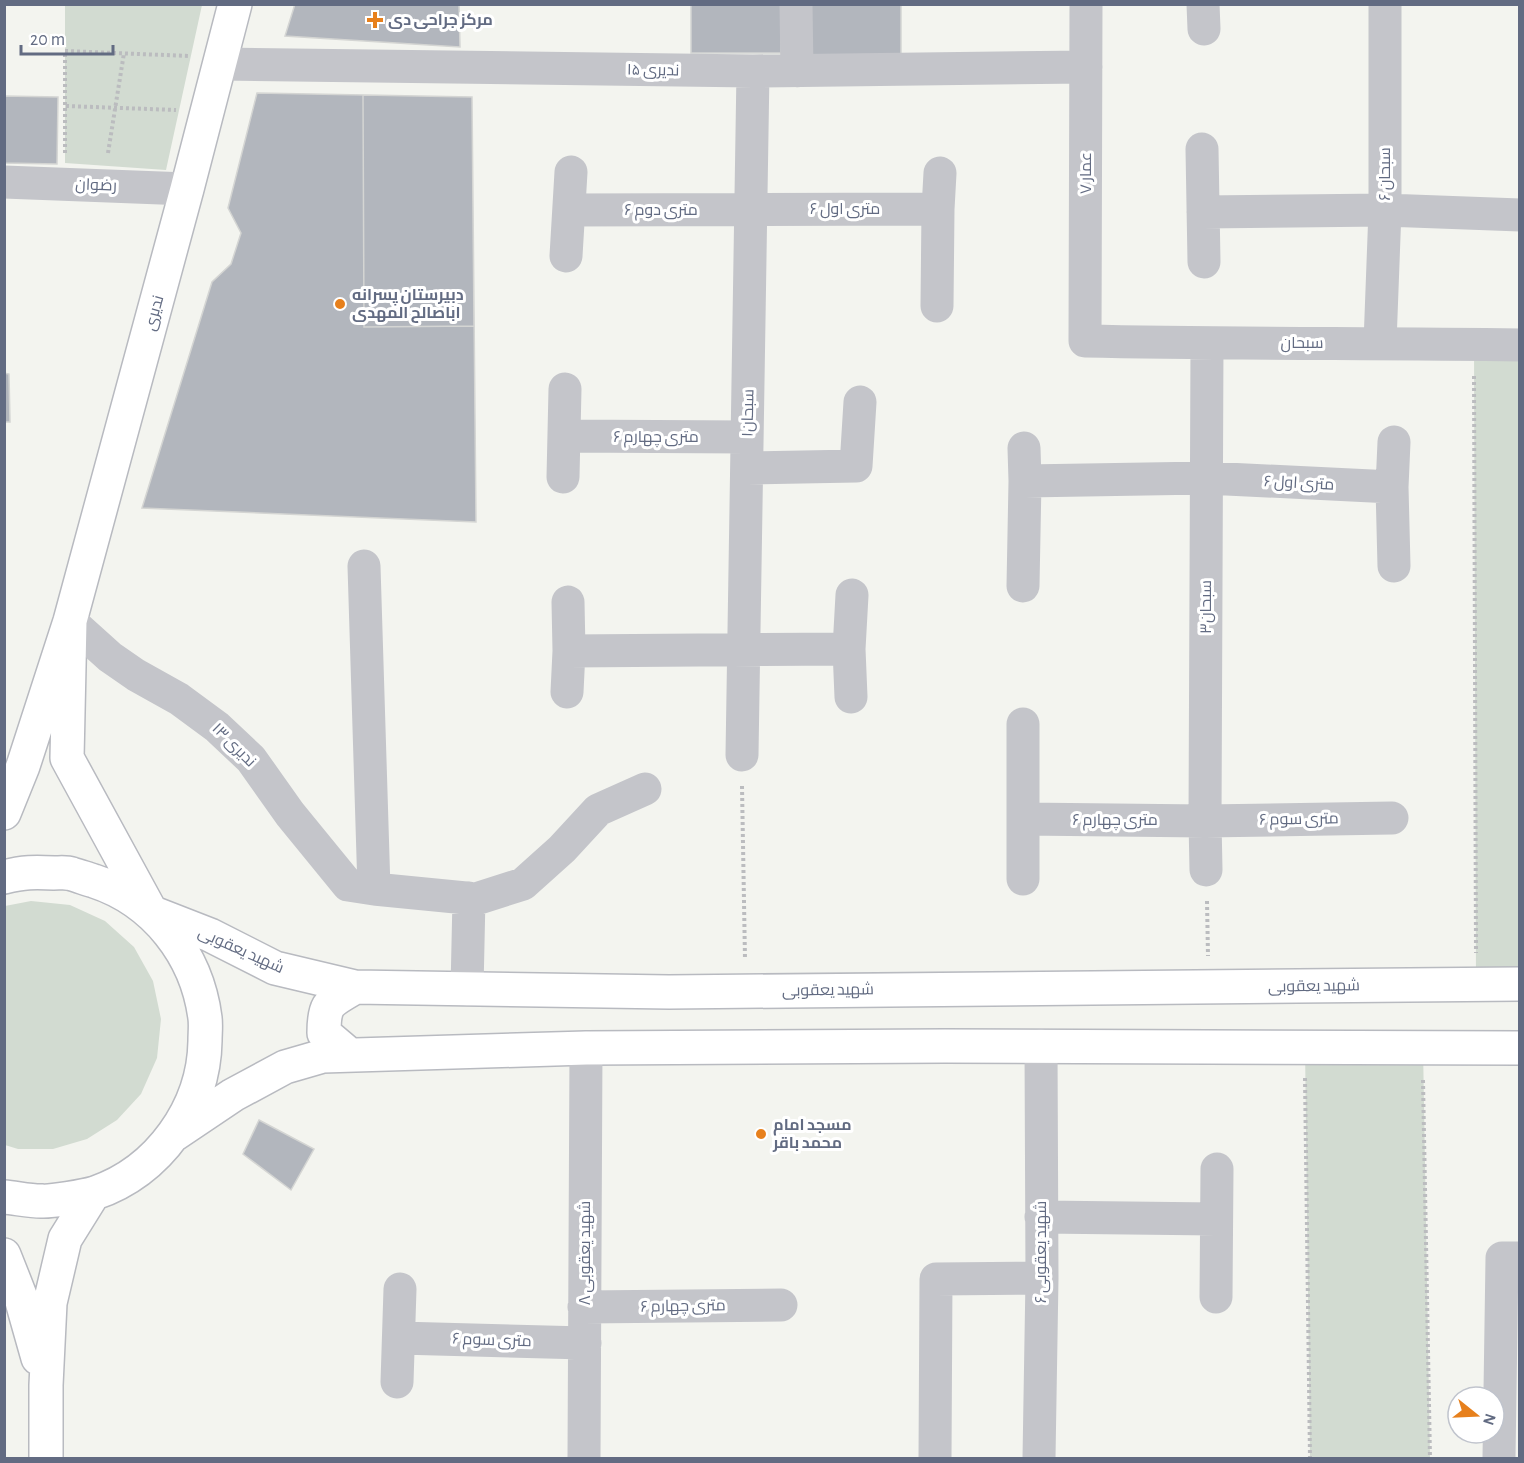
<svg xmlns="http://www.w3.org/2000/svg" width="1524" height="1463" font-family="'Alegreya Sans',Cairo,sans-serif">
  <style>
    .green { fill: #d2dbd1 }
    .building { fill: #b2b6bd; stroke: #d4d5d3; stroke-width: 1.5 }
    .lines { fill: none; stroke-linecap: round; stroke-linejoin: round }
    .secondary-casing { stroke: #b8bac0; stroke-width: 36 }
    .path { stroke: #bbbcbf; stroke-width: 4; stroke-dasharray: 3 3; stroke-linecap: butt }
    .street { stroke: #c4c5ca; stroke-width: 33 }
    .secondary { stroke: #fff; stroke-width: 33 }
    .poi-dot { fill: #e7801c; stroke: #fff; stroke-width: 2 }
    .labels { text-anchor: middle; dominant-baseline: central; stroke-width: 6; stroke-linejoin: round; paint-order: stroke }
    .poi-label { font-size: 16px; font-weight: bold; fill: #626b82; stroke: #fff; text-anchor: start }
    .street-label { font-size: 16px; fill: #626b82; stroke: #fff }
  </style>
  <rect width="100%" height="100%" fill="#f3f4ef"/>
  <path class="green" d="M65 5H202L166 170 65 163Z
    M1474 344 1519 345V984H1476Z
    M31 901 70 905 105 921 134 947 153 981 161 1019 157 1058 141 1094 117 1120 87 1139 53 1149H18L5 1145V906Z
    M1305 1046H1423L1430 1458H1310Z"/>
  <path class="building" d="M295 4H459L460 47 285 36Z
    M691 4H781V53H691Z
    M806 4H901V55L806 56Z
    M257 93 472 97 476 522 142 508 212 282 231 264 241 233 228 208Z
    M363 95 472 97 474 326 364 327Z
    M4 96 58 97 57 164 4 163Z
    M4 373 9 374 10 422H4Z
    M259 1120 314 1149 291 1190 243 1154Z"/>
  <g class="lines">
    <defs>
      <path id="secondary" d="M70 621 67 758 151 912 210 935 275 968 355 987 669 992 1520 984
        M4 813 23 766 70 621 187 189 235 4
        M4 877C24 872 34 872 54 873 60 873 66 872 72 874 79 876 87 879 94 881 155 901 197 955 205 1018 206 1025 205 1033 205 1041 204 1108 159 1171 95 1193 85 1196 50 1202 41 1201 29 1201 16 1198 4 1197
        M350 1055 324 1033C324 1001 330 1003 355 987
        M175 1134 233 1095 285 1067 323 1056 586 1048 945 1046 1520 1048
        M4 1255 21 1298 38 1358
        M46 1458V1385L50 1303 65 1239 93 1194"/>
    </defs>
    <use href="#secondary" class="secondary-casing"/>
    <path class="path" d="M66 106 176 110
      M65 153V51L189 56
      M108 153 124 53
      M1474 376 1476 953
      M742 786 745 959
      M1207 901 1208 956
      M1305 1078 1310 1458
      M1423 1080 1430 1458"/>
    <path class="street" d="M796 4 797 71
      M1086 4 1085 341C1230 344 1375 343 1520 345
      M1203 4 1204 29
      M220 64 753 71 1086 67
      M1202 149 1204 262
      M4 182 187 189
      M569 210 938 209
      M1203 212 1385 210 1520 215
      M566 256 571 172
      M937 306 938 209 940 173
      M1380 343 1385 210V4
      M564 436 747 437
      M1394 442 1392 487 1394 566
      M747 468 856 466 860 402
      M563 477 565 389
      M1025 481 1206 478 1392 487
      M364 566 374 889
      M1023 586 1025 481 1024 448
      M70 621 110 657 136 675 179 699 217 727 251 759 290 814 348 885 374 889 476 899 523 884 562 849 598 810 645 789
      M569 651 849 649
      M567 692 569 651 568 602
      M851 697 849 649 852 595
      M742 755 753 71
      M1024 819 1205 821 1392 818
      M1206 870 1205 821 1207 344
      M1023 879V724
      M467 989 469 898
      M1041 1217 1216 1219
      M1216 1297 1217 1169
      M584 1307 781 1305
      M399 1338 585 1343
      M397 1382 400 1289
      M584 1458 586 1048
      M935 1458 936 1279 1042 1278
      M1039 1458 1042 1278 1041 1046
      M1499 1458 1502 1258H1520"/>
    <use href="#secondary" class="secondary"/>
  </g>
  <g class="poi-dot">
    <path d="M372 11h6v6h6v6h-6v6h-6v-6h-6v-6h6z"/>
    <circle cx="340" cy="304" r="6"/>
    <circle cx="761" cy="1134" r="6"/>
  </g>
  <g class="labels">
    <g class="poi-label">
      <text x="388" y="20">مرکز جراحی دی</text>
      <text x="352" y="295">دبیرستان پسرانه<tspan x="352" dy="18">اباصالح المهدی</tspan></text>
      <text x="773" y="1125">مسجد امام<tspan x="773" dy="18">محمد باقر</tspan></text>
    </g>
    <g class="street-label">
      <text transform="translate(653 70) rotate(1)">ندیری ۱۵</text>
      <text transform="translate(1086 173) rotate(-90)">عمار ۷</text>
      <text transform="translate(1385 174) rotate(-90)">سبحان ۶</text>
      <text transform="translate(96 185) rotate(2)">رضوان</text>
      <text x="845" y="209">۶ متری اول</text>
      <text x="661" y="210">۶ متری دوم</text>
      <text transform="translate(154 313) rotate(-75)">ندیری</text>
      <text x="1302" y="343">سبحان</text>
      <text transform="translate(748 413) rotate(-89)">سبحان۱</text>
      <text x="656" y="437">۶ متری چهارم</text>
      <text transform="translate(1299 483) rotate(3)">۶ متری اول</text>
      <text transform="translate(1206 607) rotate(-90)">سبحان۳</text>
      <text transform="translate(234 745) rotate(45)">ندیری ۱۳</text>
      <text transform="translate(1299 819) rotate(-1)">۶ متری سوم</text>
      <text x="1115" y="820">۶ متری چهارم</text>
      <text transform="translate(241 950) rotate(24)">شهید یعقوبی</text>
      <text transform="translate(1314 986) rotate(-1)">شهید یعقوبی</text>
      <text transform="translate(828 990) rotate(-1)">شهید یعقوبی</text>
      <text transform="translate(1041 1252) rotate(-90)">شهید یعقوبی ۶</text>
      <text transform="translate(585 1253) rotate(-90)">شهید یعقوبی ۸</text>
      <text transform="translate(683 1306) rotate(-1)">۶ متری چهارم</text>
      <text transform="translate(492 1340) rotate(2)">۶ متری سوم</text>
    </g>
  </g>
  <rect width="1524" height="1463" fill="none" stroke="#626b82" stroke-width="12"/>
  <g transform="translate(1476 1415) rotate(108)"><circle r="28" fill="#ffffff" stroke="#c0c4cd" stroke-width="1.5"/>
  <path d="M0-4.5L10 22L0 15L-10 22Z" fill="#e7801c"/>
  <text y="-9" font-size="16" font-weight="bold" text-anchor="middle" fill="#626b82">N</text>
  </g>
  <path d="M21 45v9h92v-9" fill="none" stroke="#626b82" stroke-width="3"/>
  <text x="30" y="45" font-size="18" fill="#626b82" stroke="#ffffff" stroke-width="4.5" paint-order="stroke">20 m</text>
</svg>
